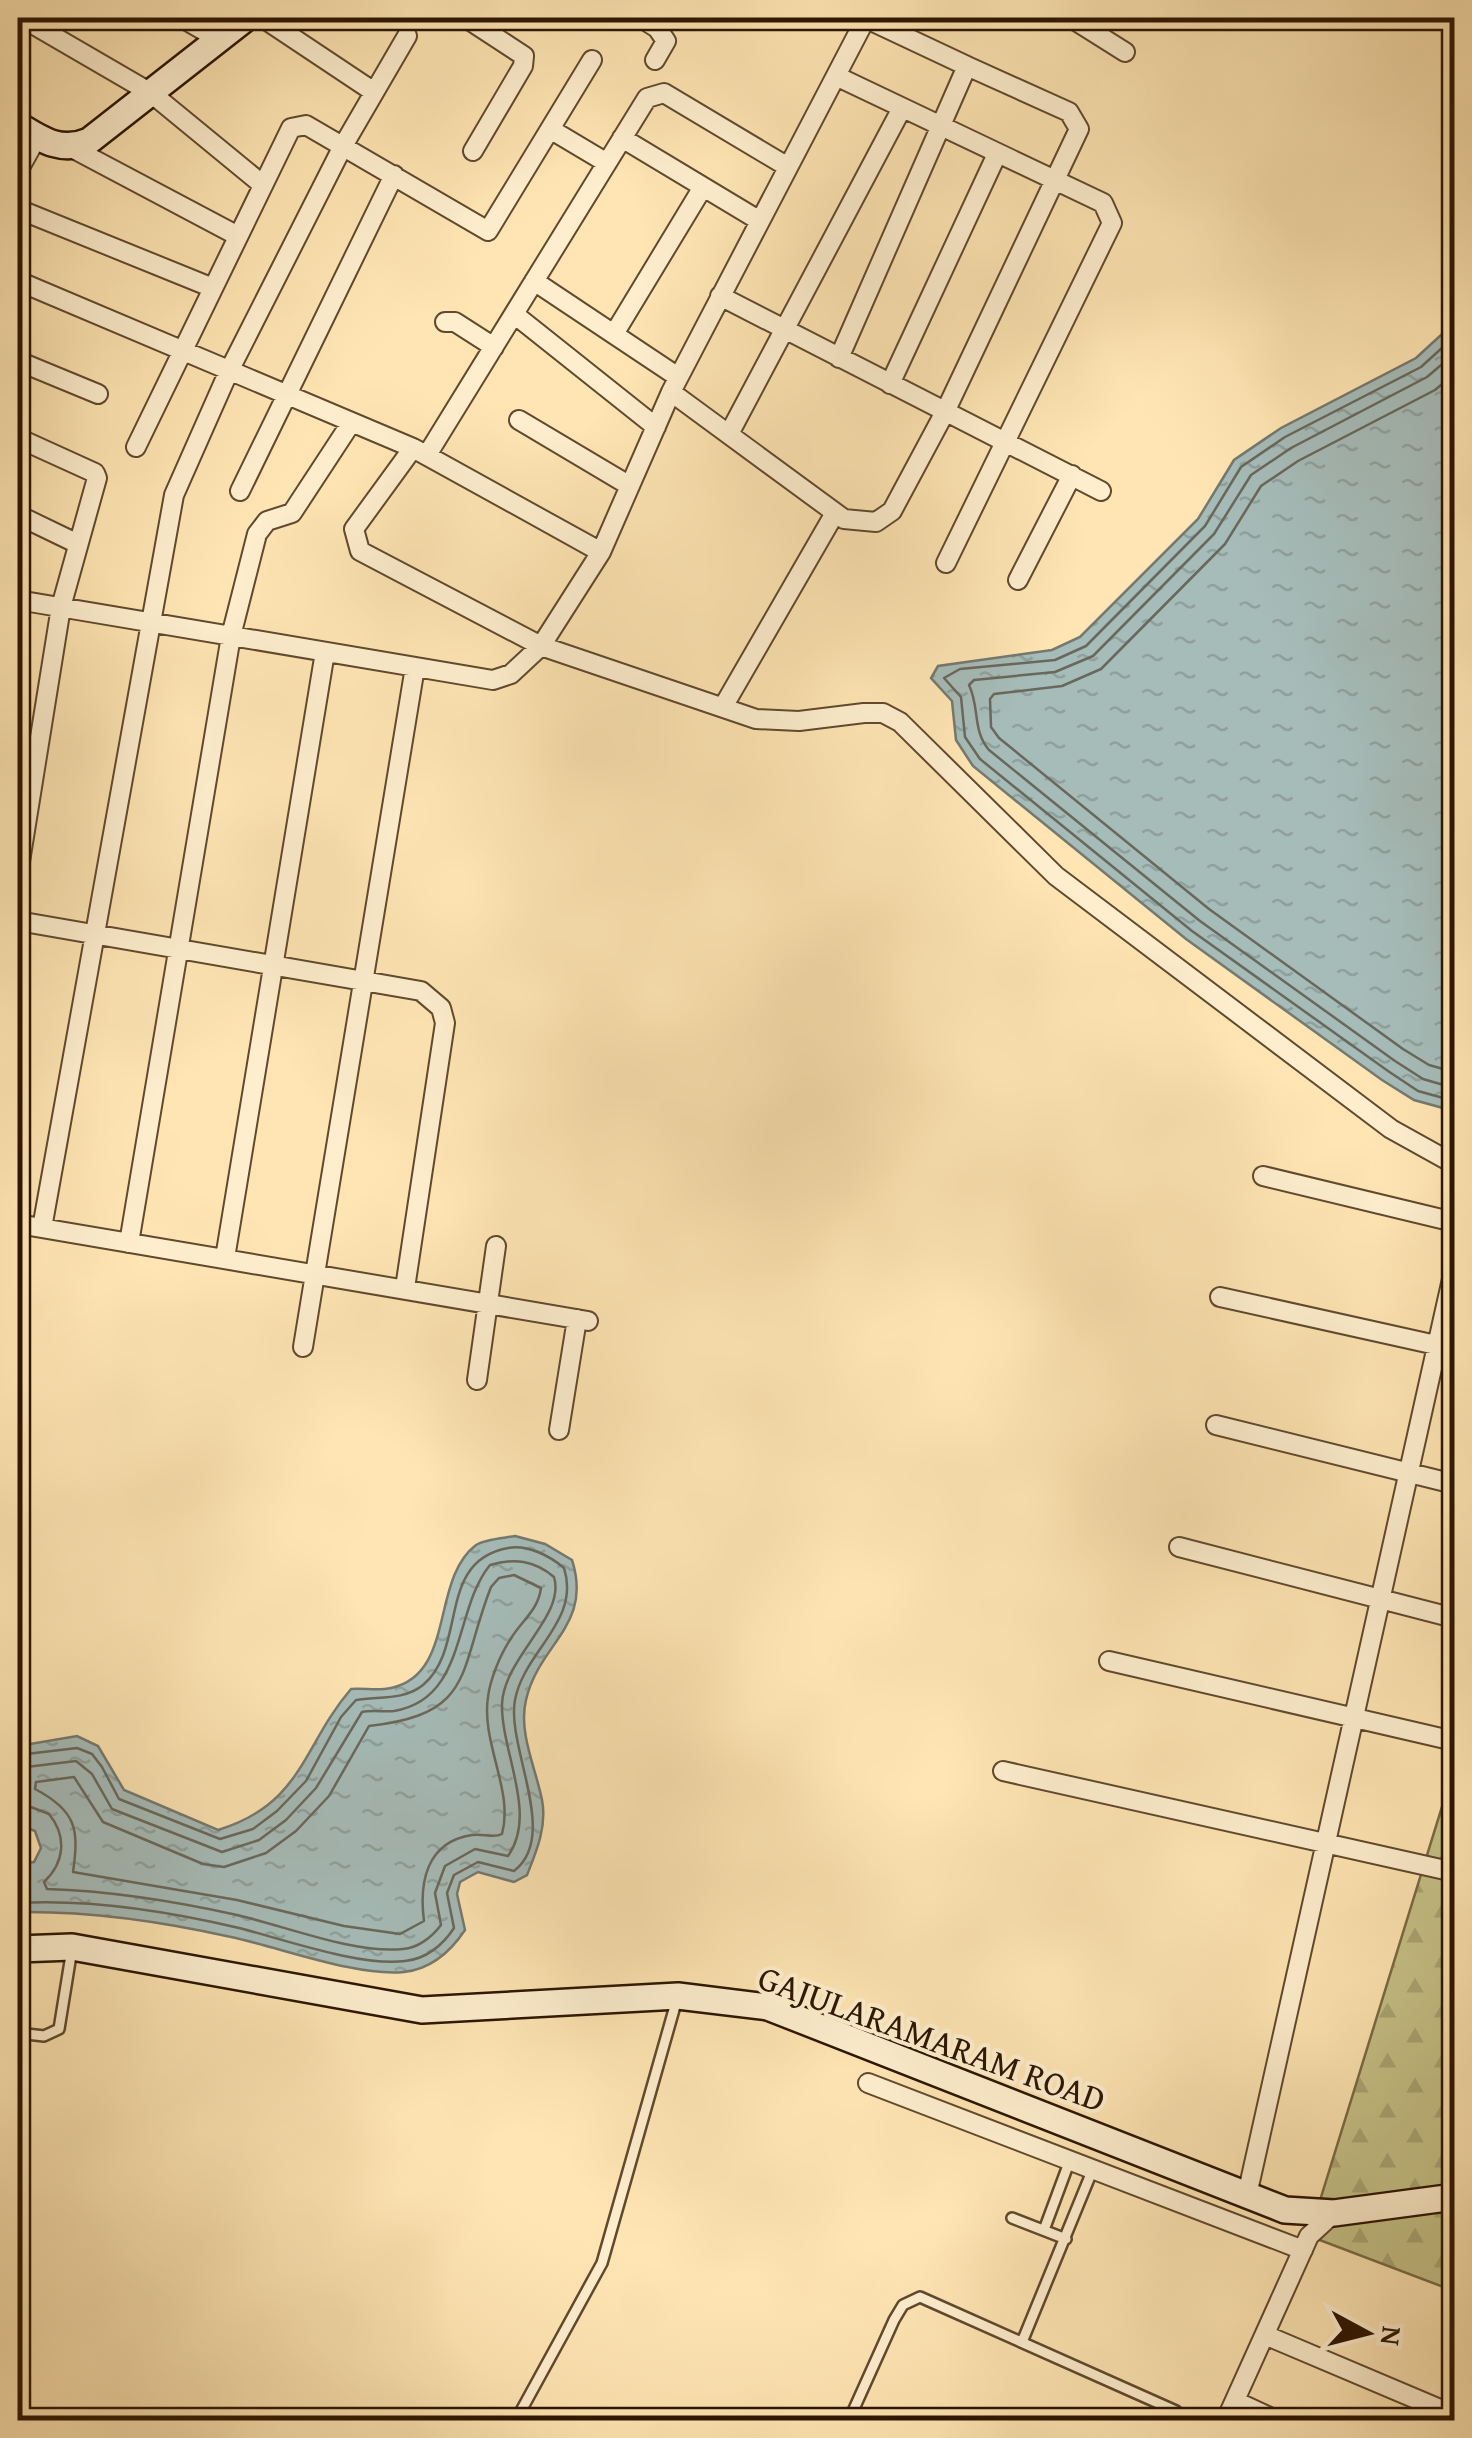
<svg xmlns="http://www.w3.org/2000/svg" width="1472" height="2438" font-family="'Gentium Book Plus',serif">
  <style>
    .forest { fill: url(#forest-firs); stroke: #796c44; stroke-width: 2.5 }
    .water { fill: url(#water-ripples); stroke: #75796f; stroke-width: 2.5 }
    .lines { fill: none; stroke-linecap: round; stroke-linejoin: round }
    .shore { stroke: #69685c; stroke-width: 2.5 }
    .lane-casing { stroke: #60492d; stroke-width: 14 }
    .street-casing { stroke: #60492d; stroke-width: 22 }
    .secondary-casing { stroke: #2c1500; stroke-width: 30 }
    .lane { stroke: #feeece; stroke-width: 9 }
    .street { stroke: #feeece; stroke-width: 18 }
    .secondary { stroke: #feeece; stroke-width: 25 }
    .labels { text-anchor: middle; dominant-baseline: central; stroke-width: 8; stroke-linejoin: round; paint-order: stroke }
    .street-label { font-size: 35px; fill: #2c1500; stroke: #feeece }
  </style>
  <defs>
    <pattern id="forest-firs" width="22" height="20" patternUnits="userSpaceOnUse" patternTransform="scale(2.5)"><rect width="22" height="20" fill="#c6c288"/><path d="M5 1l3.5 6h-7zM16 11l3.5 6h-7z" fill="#aaa674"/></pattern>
    <pattern id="water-ripples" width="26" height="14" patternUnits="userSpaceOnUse" patternTransform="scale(2.5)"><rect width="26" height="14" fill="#a6bcb9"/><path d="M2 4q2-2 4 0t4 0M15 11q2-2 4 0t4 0" fill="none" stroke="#8fa19d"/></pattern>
  </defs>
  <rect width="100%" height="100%" fill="#fee5b3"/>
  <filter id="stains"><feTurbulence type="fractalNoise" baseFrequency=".002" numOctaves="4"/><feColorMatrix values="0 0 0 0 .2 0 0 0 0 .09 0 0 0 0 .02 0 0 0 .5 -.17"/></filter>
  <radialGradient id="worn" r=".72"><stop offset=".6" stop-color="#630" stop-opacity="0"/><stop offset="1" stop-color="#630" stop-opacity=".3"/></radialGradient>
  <path class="forest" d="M1454 1768V2291L1309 2236Z"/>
  <path class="water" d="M1454 323V1111L1414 1100 1382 1080 1186 939 973 766 956 740 952 701 931 678 938 666 1052 650 1080 637 1198 519 1234 460 1281 428 1416 358Z
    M515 1536 545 1544 572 1560C593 1626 539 1643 526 1700 518 1732 536 1769 542 1800 547 1826 537 1850 527 1875L514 1882 478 1872 460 1882 457 1894 465 1930C451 1951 431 1969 404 1972 357 1977 279 1947 231 1937 160 1921 90 1911 18 1912V1864L34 1862 41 1848 35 1831 18 1824V1746L77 1736 98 1746 124 1790 218 1830C303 1804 302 1746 351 1689 364 1688 379 1691 391 1688 456 1674 430 1580 476 1545 485 1539 504 1538 515 1536Z"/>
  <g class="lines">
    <path class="shore" d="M1454 337 1421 367 1285 437 1241 467 1205 526 1086 646 1055 660 960 669 944 678 961 697 965 737 980 759 1192 931 1388 1071 1418 1091 1454 1101
      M1454 354 1427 377 1291 448 1251 475 1214 534 1093 656 1055 672 974 680 969 685C980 708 972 730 989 750L1200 921 1395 1061 1423 1079 1454 1088
      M1454 374 1435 390 1298 461 1261 486 1225 544 1101 669 1062 686 994 694 990 699 991 727 999 738 1209 909 1403 1049 1429 1065 1454 1072
      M514 1575 541 1588C538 1611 521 1621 510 1640 500 1655 490 1680 488 1697 481 1743 514 1791 502 1834 493 1839 484 1833 472 1835 426 1842 419 1883 424 1921L400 1934 344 1926 237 1900 73 1872C79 1830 77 1811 35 1789L36 1782 74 1777 103 1822 203 1864 224 1867 266 1853 296 1831 329 1796 369 1726C476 1714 458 1671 491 1587L499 1578Z
      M18 1755 77 1748 92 1754 102 1767 119 1799 220 1839 253 1829 277 1811 306 1781 341 1717 356 1700C378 1696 403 1701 423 1685 468 1647 436 1561 508 1548 527 1544 550 1556 564 1568 581 1621 524 1651 515 1700 506 1747 560 1836 514 1871L478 1862 454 1875 447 1893 454 1928C443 1945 426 1959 405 1961 362 1967 282 1939 239 1928 167 1911 92 1899 18 1903
      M18 1768 76 1761 92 1774 112 1809 222 1852 259 1840 286 1820 316 1788 362 1712C372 1710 383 1712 394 1711 467 1699 453 1610 490 1565 514 1558 534 1560 554 1577 566 1616 504 1657 502 1704 501 1752 538 1814 508 1856L475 1849 445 1866 435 1893 441 1925C432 1937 418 1948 403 1949 354 1954 285 1926 237 1915 174 1901 111 1891 47 1889L44 1882C65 1862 67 1836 49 1814L18 1802"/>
    <defs>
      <path id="lane" d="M18 2033 44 2036 59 2029 72 1949
        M1012 2218 1066 2239
        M1044 2230 1070 2160
        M1022 2342 1093 2169
        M516 2420 602 2263 677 1999
        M849 2420 894 2320 903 2305 920 2297 1176 2411 1186 2420"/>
      <path id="street" d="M22 18 151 93 263 185
        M182 18 220 40
        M263 18 374 92
        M466 18 524 56 523 66 473 151
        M641 18 657 28 666 41 655 60
        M1071 18 1125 52
        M836 76 1103 203 1112 223 946 563
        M550 129 607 163
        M622 138 760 221
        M72 148 238 236
        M18 171 37 137
        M18 209 213 288
        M18 281 413 448 601 552
        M534 281 678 377
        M720 296 1101 491
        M514 314 656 427
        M445 322H455L494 347
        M614 334 703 187
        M839 358 967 66 865 18
        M18 361 98 394
        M890 384 997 154
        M671 392 844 519 876 522 892 511 945 412 1079 129 1069 112 967 66
        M519 420 630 486
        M729 434 902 108
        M18 438 95 473 97 478 61 607 18 874
        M136 447 291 128 306 125 488 231 592 60
        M413 448 354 529 360 551 541 646 756 719 799 721 864 713H883L900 722 1056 876 1391 1129 1454 1164
        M427 455 647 98 664 93 788 167
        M240 491 394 175
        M18 515 78 544
        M1018 580 1072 475
        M18 600 493 680 511 674 541 646 601 552 671 392 866 18
        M723 707 835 513
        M18 921 421 991 441 1008 445 1023 405 1288
        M1263 1176 1454 1222
        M18 1224 588 1321
        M42 1228 174 495 228 373 343 146 407 36
        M129 1243 231 636 257 534 267 521 292 513 351 423
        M225 1258 325 652
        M1220 1297 1454 1349
        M303 1347 415 667
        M477 1380 496 1246
        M1216 1425 1454 1484
        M559 1430 577 1319
        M1179 1547 1454 1618
        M1109 1661 1454 1741
        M1003 1771 1454 1872
        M868 2083 1303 2250
        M1247 2195 1454 1270
        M1265 2335 1454 2415
        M1235 2401 1276 2420
        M1226 2420 1309 2236 1334 2213"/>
      <path id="secondary" d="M18 125C42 140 61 153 89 141L246 18
        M18 1949 72 1947 422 2010 678 1996 768 2007 1285 2210 1334 2213 1454 2197"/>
    </defs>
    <use href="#lane" class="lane-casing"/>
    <use href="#street" class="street-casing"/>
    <use href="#secondary" class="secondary-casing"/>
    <use href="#lane" class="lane"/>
    <use href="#street" class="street"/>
    <use href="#secondary" class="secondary"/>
  </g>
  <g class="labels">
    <g class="street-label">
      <text transform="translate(932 2038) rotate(20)">GAJULARAMARAM ROAD</text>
    </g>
  </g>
  <rect width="1472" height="2438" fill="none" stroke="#fee5b3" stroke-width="60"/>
  <rect x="20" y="20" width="1432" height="2398" fill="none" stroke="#2c1500" stroke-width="5"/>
  <rect x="30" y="30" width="1412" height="2378" fill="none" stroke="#2c1500" stroke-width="2.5"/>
  <g transform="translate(1367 2333) rotate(97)" stroke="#feeece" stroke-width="8" paint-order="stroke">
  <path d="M0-8L18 38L0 25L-18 38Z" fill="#2c1500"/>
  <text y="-15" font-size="28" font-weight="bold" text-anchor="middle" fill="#2c1500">N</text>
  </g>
  <rect width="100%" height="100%" filter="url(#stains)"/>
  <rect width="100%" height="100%" fill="url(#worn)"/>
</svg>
